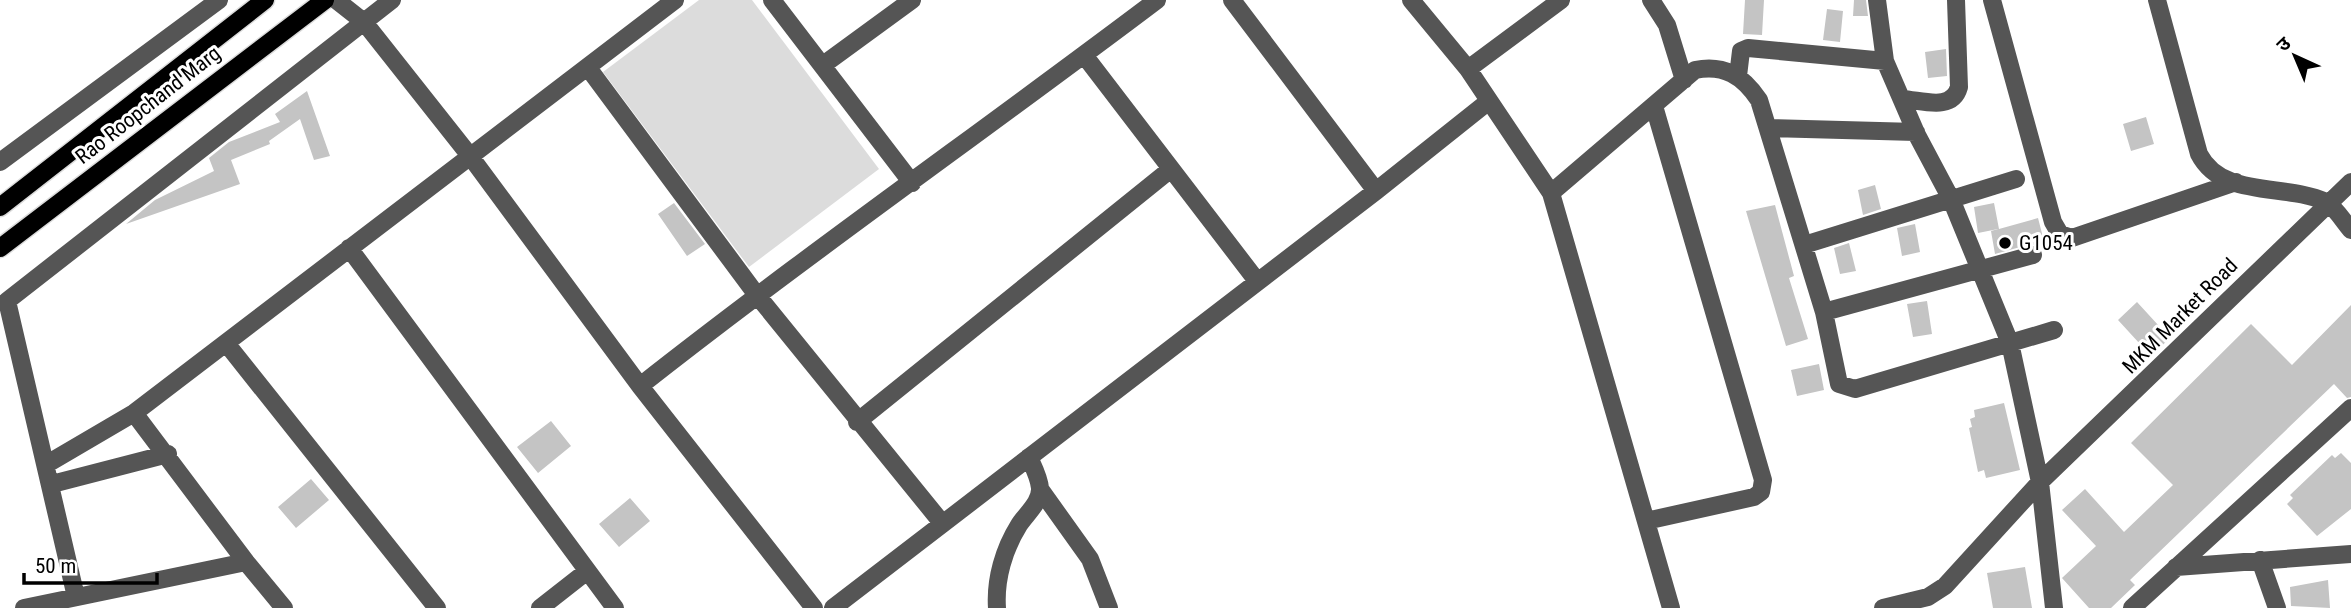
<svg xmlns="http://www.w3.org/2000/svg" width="2351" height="608" font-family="'Roboto Condensed','Noto Sans Devanagari',sans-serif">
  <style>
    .green { fill: #dcdcdc }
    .building { fill: #c4c4c4 }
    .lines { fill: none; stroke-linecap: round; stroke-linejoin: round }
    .major-casing { stroke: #dbdbdb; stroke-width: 21 }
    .minor { stroke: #555; stroke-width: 18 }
    .major { stroke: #000; stroke-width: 18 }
    .poi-dot { fill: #000; stroke: #fff; stroke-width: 2.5 }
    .labels { text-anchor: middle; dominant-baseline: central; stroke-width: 6; stroke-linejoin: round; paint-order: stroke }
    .street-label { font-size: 21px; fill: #000; stroke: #fff }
    .poi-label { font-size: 21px; fill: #000; stroke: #fff; text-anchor: start }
  </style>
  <rect width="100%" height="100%" fill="#fff"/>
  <path class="green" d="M699 0H752L879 169 749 267 603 72Z"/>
  <path class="building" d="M1745 0H1764L1762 35 1743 34Z
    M1854 0H1866L1868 16H1853Z
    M1827 9 1843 11 1840 42 1823 40Z
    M1946 49 1947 76 1928 78 1925 52Z
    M307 91 330 156 314 160 300 119 269 141 270 144 231 160 240 184 126 224 155 200 214 171 209 158 229 142 280 122 275 114Z
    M2146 117 2154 144 2131 151 2123 124Z
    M1875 185 1881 209 1863 215 1858 190Z
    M674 203 705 244 687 256 658 214Z
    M1994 203 1999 229 2038 218 2046 249 2031 244 1995 254 1991 231 1998 229 1978 233 1974 207Z
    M1775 205 1794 276 1789 278 1808 339 1786 346 1746 211Z
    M1915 224 1920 252 1902 256 1897 228Z
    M1849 243 1856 271 1840 274 1834 248Z
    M1927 301 1932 334 1913 337 1907 304Z
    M2137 302 2170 338 2151 356 2118 320Z
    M2351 305V397L2347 398 2334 384 2130 580 2135 585 2111 608H2089L2062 578 2096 546 2062 510 2085 489 2124 532 2173 485 2131 443 2251 324 2292 365Z
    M1819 364 1824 390 1797 396 1791 370Z
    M2004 403 2020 470 1986 478 1984 470 1978 472 1969 428 1972 427 1970 419 1975 417 1974 410Z
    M551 421 571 446 538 473 517 447Z
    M2341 453 2351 463V509L2317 536 2287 504 2293 498 2290 495 2332 455 2335 458Z
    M311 479 329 500 296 528 278 507Z
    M630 498 650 521 619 547 599 524Z
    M2025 567 2032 608H1993L1987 573Z
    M2328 580 2330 608 2291 606 2290 587Z"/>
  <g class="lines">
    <defs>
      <path id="major" d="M0 207 265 0
        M0 248 325 0"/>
    </defs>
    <use href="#major" class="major-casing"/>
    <path class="minor" d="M336 0 364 22 470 156 640 386 814 608
      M772 0 912 183
      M1232 0 1376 191
      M1411 0 1468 69 1551 193 1671 608
      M1651 0 1667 25 1684 80
      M1877 0 1885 61 1917 135 1951 199 2010 343 2040 482 2054 608
      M1992 0 2053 222 2060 234 2072 238 2236 182
      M2157 0 2199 154C2222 199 2286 183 2326 202 2335 207 2344 222 2351 230
      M1084 55 1257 281
      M823 65 912 0
      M589 69 756 294 942 523
      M1468 69 1561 0
      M1738 76 1741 51 1748 48 1885 61
      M1902 99C1922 100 1952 112 1959 87L1956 0
      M1768 128 1916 132
      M0 162 219 0
      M1551 193 1695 70C1724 64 1743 76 1759 100L1824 312 1839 384 1855 389 2054 330
      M1804 245 2016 179
      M349 248 615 608
      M1824 312 2033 255
      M226 343 437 608
      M640 386C809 253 985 130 1157 0
      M134 413 246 562 284 608
      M857 422 1171 169
      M47 464 134 413 675 0
      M52 484 168 454
      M1040 489 1090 559 1109 608
      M1646 521 1754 497 1761 492 1763 480 1654 106
      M2260 560 2277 608
      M2176 567 2351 554
      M76 597 7 301 392 0
      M24 608 246 562
      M540 608 586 572
      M833 608 1376 191 1489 101
      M997 608C995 579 1004 549 1019 525 1026 514 1041 502 1040 488 1039 477 1033 466 1029 457
      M1883 608 1928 597 1945 586 2040 482 2351 182
      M2132 608 2351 408"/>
    <use href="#major" class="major"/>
  </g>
  <circle class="poi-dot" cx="2005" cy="243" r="7"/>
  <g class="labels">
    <g class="street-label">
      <text transform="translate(148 105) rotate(-38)">Rao Roopchand Marg</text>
      <text transform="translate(2180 316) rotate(-45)">MKM Market Road</text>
    </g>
    <g class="poi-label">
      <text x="2019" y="243">G1054</text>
    </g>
  </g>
  <g transform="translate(2295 56) rotate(316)" stroke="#ffffff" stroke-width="5" paint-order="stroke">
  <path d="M0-5L12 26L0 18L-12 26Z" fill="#000000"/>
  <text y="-10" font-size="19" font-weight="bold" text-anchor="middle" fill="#000000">उ</text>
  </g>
  <path d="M24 573v10h133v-10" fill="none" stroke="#000000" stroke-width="3.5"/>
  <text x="35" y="573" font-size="21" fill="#000000" stroke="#ffffff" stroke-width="5" paint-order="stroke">50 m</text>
</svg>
